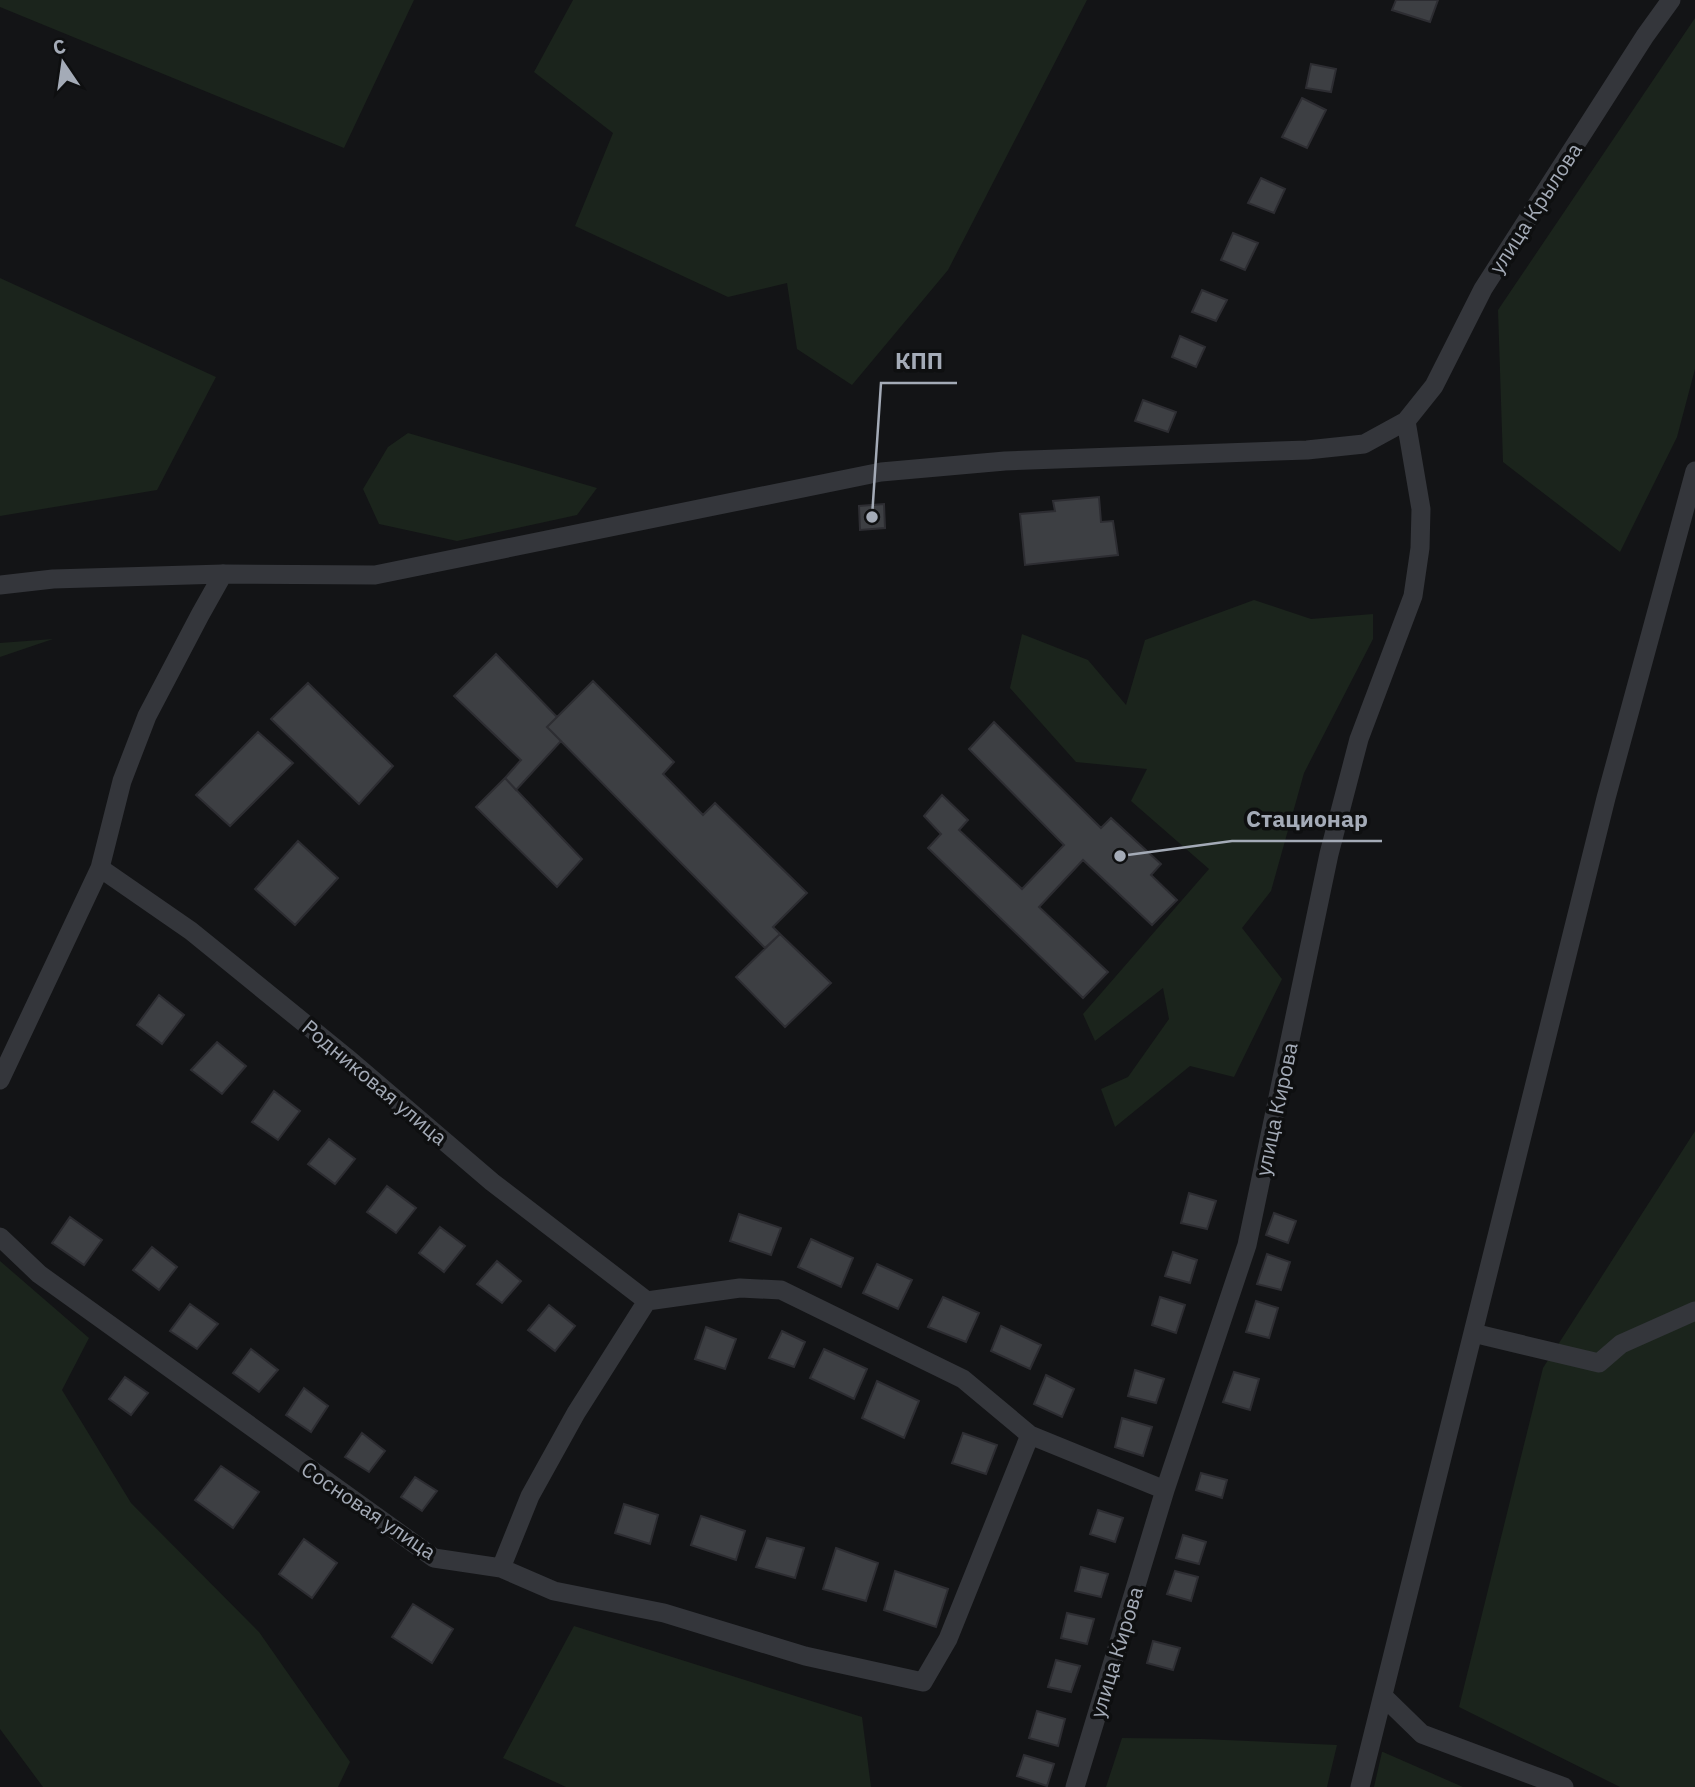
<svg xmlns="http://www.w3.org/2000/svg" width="1695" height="1787" font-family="'IBM Plex Sans',sans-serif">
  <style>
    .green { fill: #1b241c }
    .building { fill: #3d3f43; stroke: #2d2d32; stroke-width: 2 }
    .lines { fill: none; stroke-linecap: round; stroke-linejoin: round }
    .street { stroke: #34363b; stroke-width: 19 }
    .labels { text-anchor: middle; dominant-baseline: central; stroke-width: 7; stroke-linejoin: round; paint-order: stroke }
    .street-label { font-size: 21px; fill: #a4abb7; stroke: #0e0f10 }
    .leader { fill: none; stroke: #a4abb7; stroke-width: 2.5 }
    .callout-dot { fill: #a4abb7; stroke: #0e0f10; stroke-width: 2.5 }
    .callout-label { font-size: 23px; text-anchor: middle; font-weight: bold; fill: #a4abb7; stroke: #0e0f10; stroke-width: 7; stroke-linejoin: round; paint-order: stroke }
  </style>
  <rect width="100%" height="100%" fill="#131416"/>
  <path class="green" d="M0 0H414L344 148 0 7Z
    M573 0H1087L948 270 852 385 797 349 787 283 728 297 575 226 613 133 534 72Z
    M1695 18V369L1677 437 1620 552 1503 462 1498 310Z
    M0 278 216 377 157 490 0 516Z
    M408 433 597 488 577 515 457 541 379 524 363 489 388 447Z
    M1254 600 1311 619 1373 614V639L1304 773 1271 891 1242 928 1282 979 1234 1077 1190 1066 1115 1127 1101 1089 1128 1077 1169 1019 1163 988 1095 1041 1083 1014 1209 869 1131 801 1147 769 1076 762 1010 688 1022 634 1088 660 1126 705 1145 640Z
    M53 639 0 657V643Z
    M1695 1131V1787H1620L1459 1707 1543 1368Z
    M0 1261 89 1338 62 1390 131 1503 259 1632 350 1762 338 1787H43L0 1729Z
    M574 1626 862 1717 871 1787H566L503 1758Z
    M1122 1738 1202 1739 1337 1745 1327 1787H1106Z
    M1382 1752H1383L1463 1787H1374Z"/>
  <path class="building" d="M1396 0H1438L1430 22 1392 10Z
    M1311 64 1336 69 1331 92 1306 88Z
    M1302 98 1326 110 1307 148 1282 137Z
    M1261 178 1285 189 1274 213 1248 203Z
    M1233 233 1258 243 1245 270 1221 260Z
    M1202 290 1227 300 1216 321 1192 312Z
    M1180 336 1205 347 1196 367 1172 357Z
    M1143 400 1176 412 1168 432 1135 421Z
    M1099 497 1101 522 1113 521 1118 555 1025 565 1020 514 1055 511 1053 501Z
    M884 504 885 528 860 530 859 506Z
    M496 654 557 717 547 727 561 741 516 790 505 778 521 760 454 696Z
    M593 681 674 762 663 774 703 815 715 803 807 893 773 927 780 934 765 948 547 727Z
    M308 683 393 766 359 804 271 719Z
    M994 722 1101 828 1111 818 1161 864 1151 875 1177 900 1152 925 1083 860 1039 907 1108 972 1083 998 928 848 941 834 924 816 942 795 968 820 959 830 1022 889 1064 845 969 749Z
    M258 732 293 763 230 826 196 795Z
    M505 778 582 859 557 887 476 807Z
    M298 841 338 878 295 925 255 889Z
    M780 934 831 983 785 1027 736 977Z
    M159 995 184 1015 162 1044 137 1025Z
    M217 1042 246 1066 222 1094 191 1070Z
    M274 1091 300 1111 278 1140 252 1122Z
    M329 1139 355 1159 335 1184 308 1164Z
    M387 1186 416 1208 396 1233 367 1212Z
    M1189 1193 1216 1201 1207 1229 1181 1223Z
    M1274 1213 1296 1221 1288 1243 1266 1235Z
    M739 1214 781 1228 771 1255 730 1241Z
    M70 1217 102 1240 84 1265 52 1243Z
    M440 1227 465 1246 444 1272 419 1253Z
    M811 1239 853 1258 841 1287 798 1267Z
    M152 1247 177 1267 159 1290 133 1270Z
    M1173 1252 1197 1260 1190 1283 1165 1276Z
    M1267 1254 1290 1262 1281 1290 1257 1284Z
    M497 1261 521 1281 502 1303 477 1284Z
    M877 1264 912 1280 898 1309 863 1293Z
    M943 1297 979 1313 966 1342 928 1327Z
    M1160 1297 1185 1305 1176 1333 1152 1325Z
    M1256 1301 1278 1308 1269 1338 1246 1332Z
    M190 1304 218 1324 197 1349 170 1331Z
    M549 1305 575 1326 555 1351 528 1330Z
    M1001 1326 1041 1345 1030 1369 991 1351Z
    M706 1327 736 1339 725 1369 695 1359Z
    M782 1331 805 1342 794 1367 769 1358Z
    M251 1349 278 1370 259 1392 233 1373Z
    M824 1349 867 1369 854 1399 810 1378Z
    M1135 1370 1164 1379 1156 1403 1128 1396Z
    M1234 1372 1259 1379 1250 1410 1223 1402Z
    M1046 1375 1074 1389 1062 1417 1034 1404Z
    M125 1377 148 1393 131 1415 109 1399Z
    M877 1381 919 1401 904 1438 862 1418Z
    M304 1388 328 1406 311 1432 286 1415Z
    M1122 1418 1152 1427 1143 1456 1115 1447Z
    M362 1433 385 1451 369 1472 345 1457Z
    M963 1433 997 1445 986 1474 952 1463Z
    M221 1466 259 1492 233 1528 195 1500Z
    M1201 1473 1227 1480 1222 1498 1196 1490Z
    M415 1477 437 1491 422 1511 401 1497Z
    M624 1504 658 1515 650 1544 615 1533Z
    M1098 1510 1123 1518 1115 1542 1090 1534Z
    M701 1516 745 1531 736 1560 691 1545Z
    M1183 1535 1206 1542 1199 1564 1176 1558Z
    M767 1538 804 1548 795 1578 756 1567Z
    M304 1539 337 1563 312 1598 279 1574Z
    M836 1548 878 1563 866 1601 823 1589Z
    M1081 1567 1108 1574 1101 1597 1075 1591Z
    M895 1571 948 1589 936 1627 884 1610Z
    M1175 1571 1198 1577 1191 1601 1167 1594Z
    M413 1604 453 1629 432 1663 392 1637Z
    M1067 1613 1094 1619 1087 1644 1061 1638Z
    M1153 1641 1180 1648 1173 1670 1147 1663Z
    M1056 1660 1080 1666 1071 1692 1048 1687Z
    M1037 1711 1065 1719 1058 1746 1029 1738Z
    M1024 1755 1054 1764 1047 1786 1017 1776Z"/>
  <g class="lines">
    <path class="street" d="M0 585 53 579 223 574 375 575 881 472 1005 461 1307 450 1364 444 1406 421 1434 386 1483 289 1645 36 1671 0
      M100 868 191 931 346 1057 492 1182 647 1301
      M0 1080 100 868 122 781 147 716 200 615 223 574
      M0 1237 39 1274 434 1558 501 1568 554 1591 664 1613 805 1656 923 1682 948 1639 1030 1435
      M647 1301 740 1288 781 1290 963 1379 1030 1435 1165 1490
      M1473 1333 1599 1363 1621 1344 1695 1311
      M501 1568 530 1496 576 1413 647 1301
      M1383 1696 1422 1734 1564 1787
      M1075 1787 1165 1490 1247 1245 1329 854 1359 739 1413 596 1420 548 1421 509 1406 421
      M1360 1787 1606 798 1695 471"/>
  </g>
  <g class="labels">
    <g class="street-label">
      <text transform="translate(1535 208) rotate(-57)">улица Крылова</text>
      <text transform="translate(375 1082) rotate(40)">Родниковая улица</text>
      <text transform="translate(1276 1109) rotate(-78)">улица Кирова</text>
      <text transform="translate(369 1510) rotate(34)">Сосновая улица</text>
      <text transform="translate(1116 1652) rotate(-73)">улица Кирова</text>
    </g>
  </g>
  <path class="leader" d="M872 517L881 383H957M1120 856L1232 841H1382"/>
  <g class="callout-dot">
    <circle cx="872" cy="517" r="7"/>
    <circle cx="1120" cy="856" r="7"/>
  </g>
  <g class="callout-label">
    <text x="919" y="369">КПП</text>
    <text x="1307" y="827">Стационар</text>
  </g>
  <g transform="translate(63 63) rotate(347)" stroke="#0e0f10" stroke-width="5" paint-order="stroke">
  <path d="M0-5L12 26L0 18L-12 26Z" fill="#a4abb7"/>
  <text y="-10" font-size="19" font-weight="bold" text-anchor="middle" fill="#a4abb7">С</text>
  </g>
</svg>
